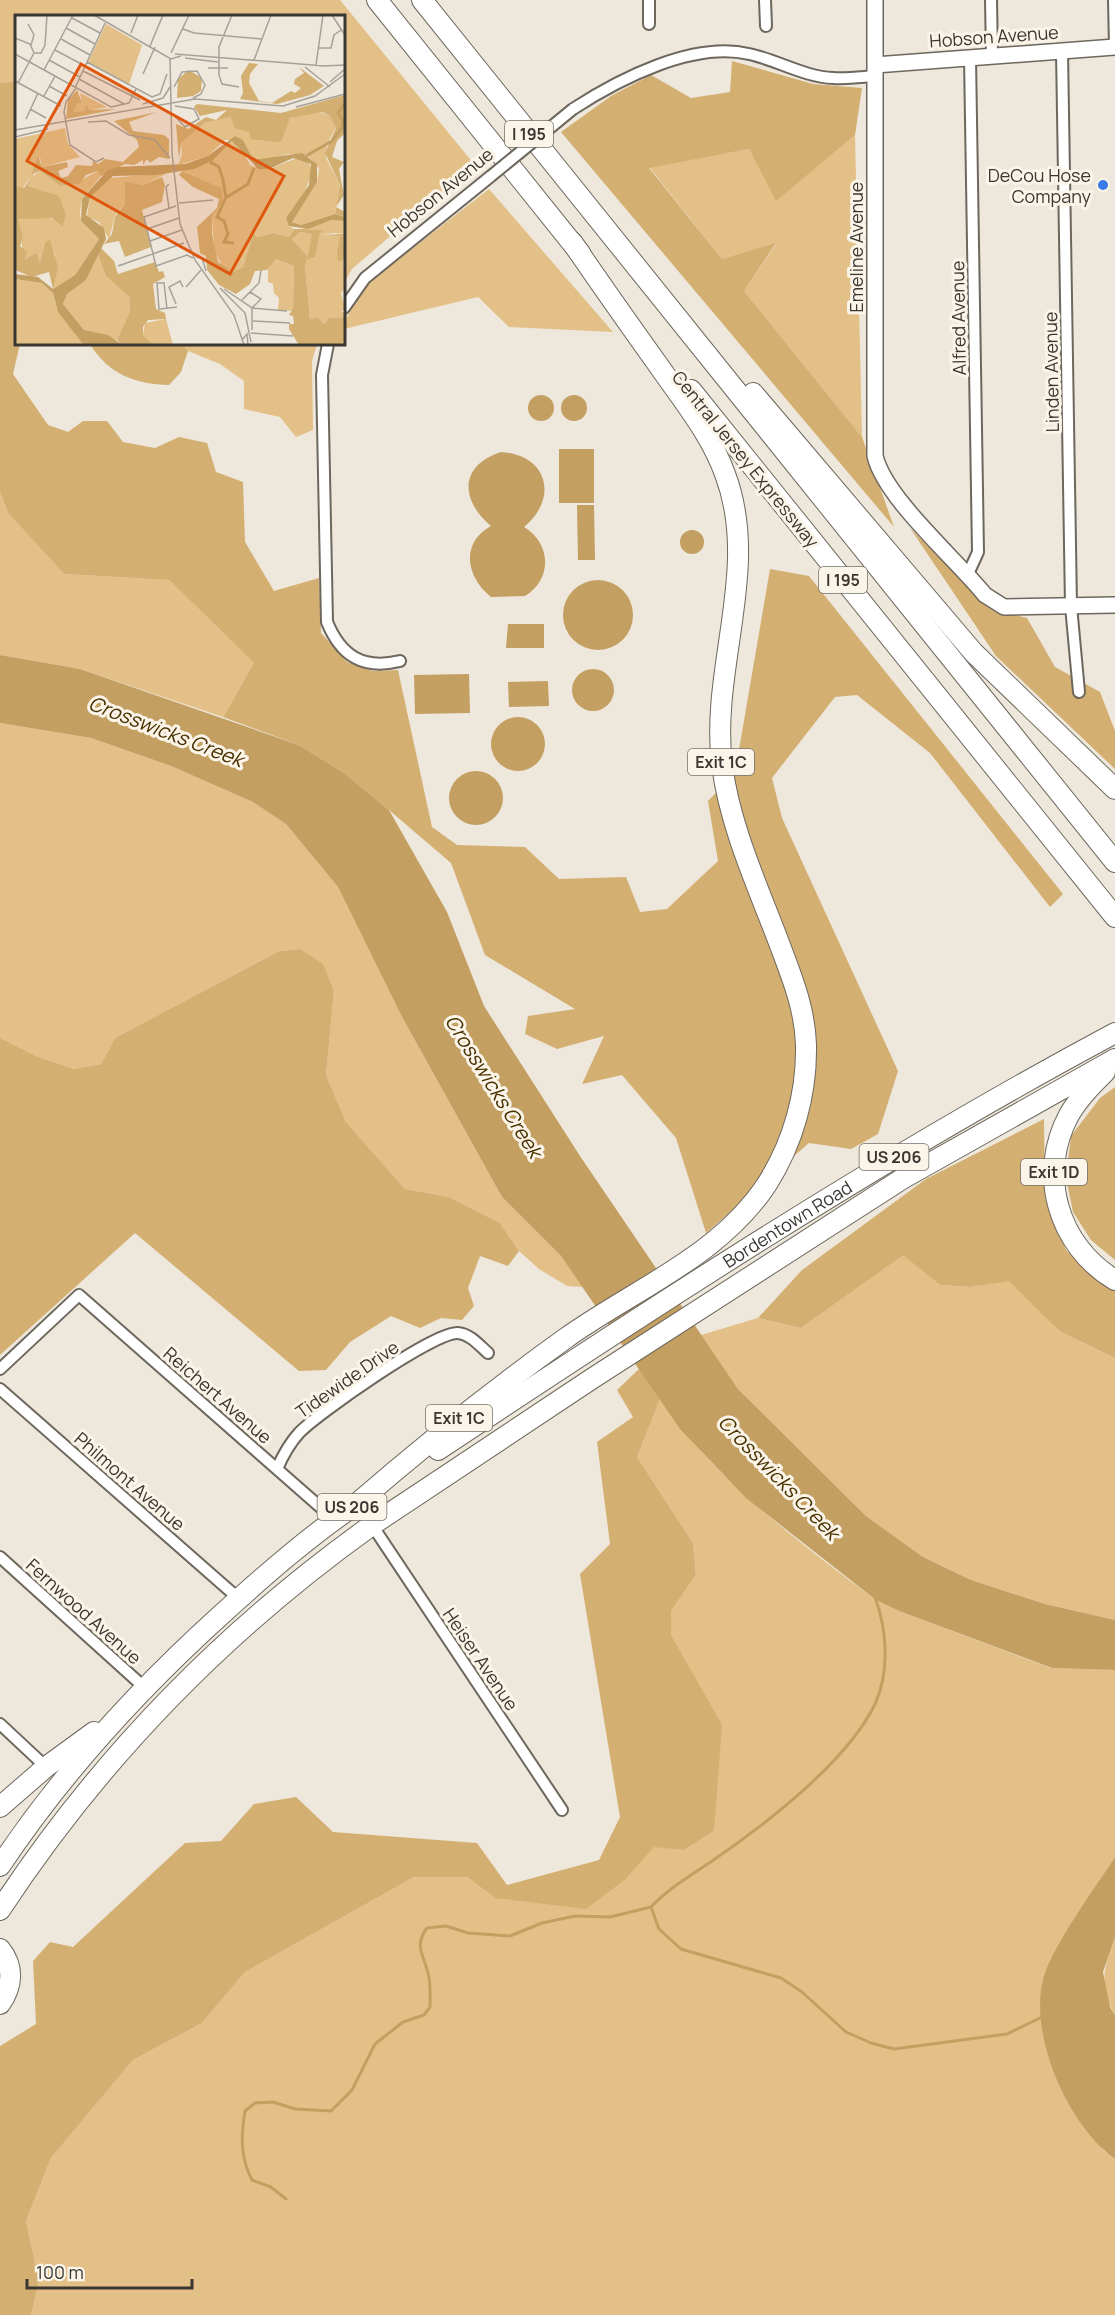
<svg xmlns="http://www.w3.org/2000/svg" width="1115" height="2315" font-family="Manrope,sans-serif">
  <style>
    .green { fill: #e3c087 }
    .forest { fill: #d4af72 }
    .water { fill: #c39f62 }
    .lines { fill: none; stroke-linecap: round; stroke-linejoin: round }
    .stream { stroke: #c39f62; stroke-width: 3 }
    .street-casing { stroke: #6d675d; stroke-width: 14 }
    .secondary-casing { stroke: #6d675d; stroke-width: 18 }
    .highway-casing { stroke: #6d675d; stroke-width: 22 }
    .street { stroke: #fff; stroke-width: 10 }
    .secondary { stroke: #fff; stroke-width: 15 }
    .highway { stroke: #fff; stroke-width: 20 }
    .street-bridge-casing { stroke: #6d675d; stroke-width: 14; stroke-linecap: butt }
    .street-bridge { stroke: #fff; stroke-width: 10 }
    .poi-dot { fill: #3b7be9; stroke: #fbf4e8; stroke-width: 2 }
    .labels { text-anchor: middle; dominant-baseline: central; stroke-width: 6; stroke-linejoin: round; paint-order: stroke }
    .shield { fill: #fbf4e8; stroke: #747069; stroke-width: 1.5 }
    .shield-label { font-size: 16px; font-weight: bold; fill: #3a3733 }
    .street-label { font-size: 18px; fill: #3a3733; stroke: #fbf4e8 }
    .poi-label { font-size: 18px; fill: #3a3733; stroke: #fbf4e8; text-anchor: end }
    .water-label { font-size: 20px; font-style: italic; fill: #493100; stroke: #fbf4e8 }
    .inset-river { fill: none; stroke: #c39f62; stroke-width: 3 }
    .inset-road { fill: none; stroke: #a6a198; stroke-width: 1.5 }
    .view { fill: #df570e; fill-opacity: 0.15; stroke: #df570e; stroke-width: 3 }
    .inset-edge { fill: none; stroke: #3a3733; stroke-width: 3 }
  </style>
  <rect width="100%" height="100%" fill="#eee7db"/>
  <path class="green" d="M0 0H340L474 164 352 269 344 283V16H16V81L0 83Z
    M855 135 862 437 744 291 776 244 722 259 649 167 749 149 776 200Z
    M489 189 613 332 509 327 478 297 344 329V323L363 287Z
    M182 344H317L312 361 313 430 296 437 280 417 244 409V381L220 364 188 351Z
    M0 492 8 513 64 574 169 580 254 663 223 717 80 669 0 655Z
    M0 723 91 738 171 766 253 802 286 824 338 887 401 1015 502 1197 561 1256 583 1287 567 1286 539 1269 519 1251 500 1223 449 1197 405 1189 346 1122 326 1075 334 991 300 949 279 951 115 1038 101 1064 74 1069 36 1056 0 1038Z
    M903 1254 940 1285 970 1287 1009 1280 1059 1331 1115 1358V1620L1045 1604 971 1580 923 1557 866 1516 738 1389 701 1335 758 1318 801 1328Z
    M660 1399C716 1481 797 1541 876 1600L899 1611 1051 1668 1115 1670V1857L1060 1943 1042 1983 1041 2017 1103 2150 1115 2159V2315H31L39 2281 26 2221 51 2158 133 2060 202 2023 245 1972 414 1877H467L495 1898 627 1878 654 1846 684 1850 714 1831 715 1797 684 1660 671 1635V1611L696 1575 693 1543 637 1457Z
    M1115 1937V2015C1098 1985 1104 1967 1115 1937Z"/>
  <path class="forest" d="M732 61 813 84 862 88 855 135 776 201 749 149 649 168 722 259 776 243 744 291 862 437 894 527 561 132 611 96 651 75 691 98 730 92Z
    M16 81V344H20L13 374 48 425 68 432 83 421H107L123 442 155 448 179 437 207 443 216 472 243 482 245 542 274 591 319 578 321 633 347 662 372 671 398 670 432 827 457 845 525 847 559 879 626 877 640 912 667 909 718 861 708 801 735 773 770 569 809 576 1063 894 1050 907 930 753 857 695 835 697 772 778 782 818 898 1071 878 1134 851 1149 809 1143 706 1233 676 1138 622 1075 582 1084 604 1036 557 1049 525 1034 528 1016 575 1009 485 955 451 863 389 810 344 773 299 745 223 717 254 663 169 580 64 574 8 513 0 492V83Z
    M90 344H182L188 351 181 372 169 385C135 384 108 374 90 344Z
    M910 528 990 609 1027 618 1055 667 1100 692 1115 731V769L996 656Z
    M300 949 323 964 334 991 326 1075 346 1122 405 1189 449 1197 500 1223 519 1251 508 1266 480 1256 468 1288 474 1306 462 1320 441 1318 420 1328 391 1316 350 1342 326 1370 299 1371 135 1233 0 1355V1038L36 1056 74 1069 101 1064 115 1038 279 951Z
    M1115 1087V1260L1091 1240 1073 1212 1066 1177 1071 1136 1100 1098Z
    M1044 1119 1045 1198 1066 1250 1100 1283 1115 1289V1358L1059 1331 1009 1281 970 1287 940 1285 903 1255 801 1328 758 1318 802 1270 926 1179Z
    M639 1369 660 1399 637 1457 693 1543 696 1575 671 1611V1635L722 1725 714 1831 684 1850 654 1847 627 1878 586 1909 495 1898 467 1877H414L245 1972 202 2023 133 2060 51 2158 26 2221 39 2281 31 2315H0V2046L36 2024 33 1961 50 1942 73 1947 185 1843 221 1841 254 1804 296 1797 333 1832 477 1843 507 1885 599 1860 620 1817 580 1574 610 1544 597 1442 633 1417 617 1390Z"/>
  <path class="water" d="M528 408a13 13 0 1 1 26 0a13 13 0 1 1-26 0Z
    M561 408a13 13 0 1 1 26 0a13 13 0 1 1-26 0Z
    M559 449H594V503H559Z
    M501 452C548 455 559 498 524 527 551 543 553 579 525 596L491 597C466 577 460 543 491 526 461 501 458 466 501 452Z
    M577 505H594L595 560H578Z
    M680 542a12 12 0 1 1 24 0a12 12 0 1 1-24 0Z
    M563 615a35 35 0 1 1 70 0a35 35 0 1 1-70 0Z
    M508 624H544V648H506Z
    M0 655 80 669 299 745 344 773 389 810 447 912 484 1006 580 1156 738 1389 866 1516 923 1557 971 1580 1045 1604 1115 1620V1670L1052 1668 899 1611 876 1600 746 1498 680 1429 561 1256 502 1197 401 1015 338 887 286 824 253 802 171 766 91 738 0 723Z
    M572 690a21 21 0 1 1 42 0a21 21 0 1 1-42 0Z
    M469 674 470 713 415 714 414 675Z
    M548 681 549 706 509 707 508 682Z
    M491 744a27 27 0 1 1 54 0a27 27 0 1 1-54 0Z
    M449 798a27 27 0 1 1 54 0a27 27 0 1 1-54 0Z
    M1115 1857V1937L1103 1972 1110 2007 1115 2015V2159C1069 2126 1031 2041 1042 1984 1048 1951 1096 1887 1115 1857Z"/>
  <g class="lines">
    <path class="stream" d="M651 1907 659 1929 681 1949 781 1978 802 1992 846 2032 871 2043 894 2049 1007 2034 1044 2016
      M651 1907C669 1888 690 1876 712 1861 765 1825 848 1761 875 1704 890 1671 887 1630 875 1597
      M286 2199 271 2187 252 2180C240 2157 241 2136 245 2111L255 2103 273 2102 295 2109 331 2111 352 2090 375 2044 403 2022 424 2015 430 2007C430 1996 431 1983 428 1973 423 1954 414 1945 427 1928L446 1926 468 1933 510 1936 542 1923 575 1916 610 1917 651 1907"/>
    <defs>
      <path id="street" d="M765 0 766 26
        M991 0 992 56
        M1114 0 1115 47
        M649 24V0
        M1062 51 1071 606 1079 692
        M573 109C619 79 693 41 749 54 777 60 805 77 833 78 847 79 861 77 875 76
        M344 308 365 278 491 176
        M328 344 322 375 327 622C341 656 363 670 400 661
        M968 574 978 552 970 58
        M0 1369 79 1295 335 1520
        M0 1389 238 1598
        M277 1469C283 1455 289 1444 299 1433 317 1414 435 1331 458 1333 470 1334 479 1345 488 1353
        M372 1525 562 1810
        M0 1557 145 1688
        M0 1724 46 1767"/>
      <path id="secondary" d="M875 0V456C885 498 955 558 985 595L1004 607 1115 605
        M875 65 1115 47"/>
      <g id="highway">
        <path d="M377 0 580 253"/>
        <path d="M422 0 1115 862"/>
        <path d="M691 390 1115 917"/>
        <path d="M753 393 974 653 1115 789"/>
        <path d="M1105 1072C1092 1085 1078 1099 1069 1115 1037 1174 1058 1246 1115 1280"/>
        <path id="s1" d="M438 1450C659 1303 881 1158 1115 1033"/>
        <path d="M354 1506C422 1447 492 1391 566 1338 633 1290 720 1256 767 1184 793 1143 807 1094 806 1045 805 1010 793 980 781 948 759 889 730 828 722 765 710 667 761 569 725 474 711 435 684 402 661 369 631 327 601 285 572 242"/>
        <path d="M0 1807 46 1767 94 1732"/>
        <path d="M0 1866C62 1773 139 1689 222 1614 267 1573 313 1533 364 1499"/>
        <path d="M0 1910C99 1759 225 1630 372 1525L593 1378 902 1179 1115 1059"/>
        <path d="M0 1949C14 1966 13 1986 0 2004"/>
      </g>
    </defs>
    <use href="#street" class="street-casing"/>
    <use href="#secondary" class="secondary-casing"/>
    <use href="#highway" class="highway-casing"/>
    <use href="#street" class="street"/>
    <use href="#secondary" class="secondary"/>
    <use href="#highway" class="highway"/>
    <defs>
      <path id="street-bridge" d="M491 176 573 109"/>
    </defs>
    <use href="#street-bridge" class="street-bridge-casing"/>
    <use href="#street-bridge" class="street-bridge"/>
  </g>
  <circle class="poi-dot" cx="1103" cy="185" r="6"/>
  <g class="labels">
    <g class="shield">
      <rect x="505" y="121" width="48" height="26" rx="4.5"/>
      <rect x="819" y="567" width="48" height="26" rx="4.5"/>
      <rect x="688" y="749" width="66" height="26" rx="4.5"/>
      <rect x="859.5" y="1144" width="69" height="26" rx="4.5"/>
      <rect x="1021" y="1159" width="66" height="26" rx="4.5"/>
      <rect x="426" y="1405" width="66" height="26" rx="4.5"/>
      <rect x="317.5" y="1494" width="69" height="26" rx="4.5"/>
    </g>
    <g class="shield-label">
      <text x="529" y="134">I 195</text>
      <text x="843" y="580">I 195</text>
      <text x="721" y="762">Exit 1C</text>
      <text x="894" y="1157">US 206</text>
      <text x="1054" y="1172">Exit 1D</text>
      <text x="459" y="1418">Exit 1C</text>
      <text x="352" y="1507">US 206</text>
    </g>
    <g class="street-label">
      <text transform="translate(994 36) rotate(-4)">Hobson Avenue</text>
      <text transform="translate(440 192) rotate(-39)">Hobson Avenue</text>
      <text transform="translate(856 247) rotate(-90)">Emeline Avenue</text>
      <text transform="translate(958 318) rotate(-91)">Alfred Avenue</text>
      <text transform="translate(1051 372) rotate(-91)">Linden Avenue</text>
      <text transform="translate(746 459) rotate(51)">Central Jersey Expressway</text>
      <text stroke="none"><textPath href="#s1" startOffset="416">Bordentown Road</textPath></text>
      <text transform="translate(347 1379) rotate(-35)">Tidewide Drive</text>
      <text transform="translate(218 1395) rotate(41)">Reichert Avenue</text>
      <text transform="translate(130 1481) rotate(41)">Philmont Avenue</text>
      <text transform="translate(84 1611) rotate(42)">Fernwood Avenue</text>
      <text transform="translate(481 1659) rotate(56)">Heiser Avenue</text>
    </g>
    <g class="poi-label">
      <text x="1091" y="175">DeCou Hose<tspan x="1091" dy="21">Company</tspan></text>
    </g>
    <g class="water-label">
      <text transform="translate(166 731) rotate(21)">Crosswicks Creek</text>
      <text transform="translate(494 1086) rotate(58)">Crosswicks Creek</text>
      <text transform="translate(779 1477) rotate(46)">Crosswicks Creek</text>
    </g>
  </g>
  <g transform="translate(15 15)">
    <rect width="330" height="330" fill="#eee7db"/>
    <path d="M91 9 127 30 114 69 73 47ZM65 78 92 92 58 98 62 88H67ZM302 96 315 101 321 112 312 130 311 143 325 170 320 199 286 210 275 206 302 167 304 153 292 140 273 139 242 146 235 142 228 125H210L193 141 163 150 167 140 166 128 190 108 216 102 248 126 275 103ZM50 113 53 129 65 142 27 152 25 142 18 161 25 156 45 171 57 170 83 156 86 161 67 184 65 197 66 206 84 224 60 260 38 274 40 239 30 227 25 248 22 239 9 244 3 204 29 202 44 205 47 190 37 179 13 171 15 163 8 173 0 171V124ZM217 126 223 129 236 151 254 154 282 143 293 146 298 157 284 189 276 195 274 211 279 214 274 222 258 218 242 222 240 219 228 252 221 257 208 252 199 235 197 201 202 195 207 173 167 156 195 147ZM153 158 127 170 110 166V189L100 201 94 224 84 207 72 202 75 182 95 163ZM316 205 330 206V219L319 218 305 220 325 221 327 224 330 273 326 278 330 294 326 297H330V302L314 303 309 309 295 304 290 251 292 245 300 242 302 219 308 215 287 214ZM285 217 297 219V238L293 242 277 224ZM83 240 91 261 115 283V296L102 325 69 315 48 289 52 279 71 265ZM261 244 279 251 278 296 263 295 264 283 259 278 258 269 253 267V249ZM0 264 27 268 38 278 41 291 69 330H0ZM151 304 158 330 136 329 128 320 130 308Z" fill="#e3c087"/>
    <path d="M234 48 243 49 235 59 234 68 244 86 257 88 276 76 280 78 286 73 279 69 280 64 289 58 284 52 309 71 295 80 262 89 225 84 228 78 226 61ZM174 55 187 63 186 76 178 81 162 83 163 64ZM62 75 67 88H62L59 97 70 96 71 90 74 95 102 94 51 104 53 85ZM330 80V118L322 126 317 142 329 147 324 154 329 180 321 192 330 197V202L320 199 325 170 310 138 321 113 315 101 307 97 275 103 266 127H259L236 124 234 117 220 113 216 102 190 108 166 128 164 144 161 109 173 114 191 102 201 105 212 95 185 101 179 92 182 89 266 98ZM142 97 114 107 118 116 149 120 154 124V144L144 142 135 148 132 144 128 150V145L119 150 110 149 86 161 82 156 71 160 65 168 57 170 45 171 25 156 16 160 23 141 27 152 52 147 53 152 43 156 46 163 53 161 61 150 77 151 78 146 83 149 90 144 108 147 124 132 122 125 99 106ZM167 156 207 173 208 188 197 201V220L203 247 218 257 228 252 239 218 242 222 258 218 274 222 279 214H287L309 215 303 220 330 219V245L323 246 322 239 325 221 304 220 300 242 292 245 290 251 295 304 303 303 309 309 314 303 330 302V330H284L274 314V309H279L278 301 274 300 278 294 279 251 261 244 252 255 240 256 235 269 221 279 204 270 192 255 191 241 185 238 182 212 202 193 204 184 178 172 164 160ZM285 217 297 219 293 242 277 224ZM147 162 150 170 147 187 127 195 136 232 110 242 104 226 89 229 97 219 100 202 110 189V166L127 170ZM16 163 13 171 44 181 51 200 47 211 37 203 3 204 8 222 5 231 12 237 10 244 22 238 25 248 30 227 35 225 43 252 38 274 34 257 17 262 0 255V171L9 173ZM86 233 99 246 103 259 140 247 144 257 148 256 150 262 138 269 141 294 150 298 151 304 133 305 128 312V320L138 330H108L102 325 115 296V283L91 261 83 240Z" fill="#d4af72" fill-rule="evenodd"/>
    <path d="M220 121 228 125 238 145 287 138 302 149V167L277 207 286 210 320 199 330 202V206L316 205 293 214 274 211 271 203 294 170 296 149 278 143 254 154H243L217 126 197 146 179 154 141 160 98 161 75 182 71 200 89 213 91 224 71 265 52 279 48 289 69 315 93 320 108 330 68 329 43 297 38 278 27 268 0 264V259L23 262 38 274 60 260 84 224 66 206 67 184 92 156 102 152 170 149 193 141Z" fill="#c39f62"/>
    <path class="inset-river" d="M291 141 317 126 327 113 328 105 323 98 330 88M195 147 204 152 208 165 211 182 202 202 209 206 213 219 209 227 219 228M212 182 233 169 239 153"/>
    <path class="inset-road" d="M79 0 156 44 166 41M217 0 204 32V60L207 69 224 72M317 0 330 20M57 3 85 18M13 9 19 20 16 30M51 13 80 29M168 14 179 18 247 24M116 18 123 0M0 23 15 29 19 38M46 24 75 40M135 31 148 0M303 33H316L319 20 326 15M40 35 70 51M19 38H26L30 30 32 0M156 38 174 0M0 39 96 92 114 88 121 74M160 39 310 51M155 43 157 138 165 209 180 245 219 300 229 330M170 43 203 47M34 45 65 62M239 45 256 0M72 47 137 82 145 79 152 59M301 50 308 0M308 51 330 50M290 52 315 72M193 53H213M29 55 58 0M68 56 125 85M128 59 140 32M64 64 109 89M0 66 46 91M315 67 330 54M3 68 19 38M34 71 52 81M159 72 167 57 182 56 190 70 186 79 178 83M60 73 91 6M61 73 51 87 49 97 55 130 81 147 89 143M29 81 40 61M128 89 148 83 155 72M281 92 330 79M15 94 31 103M159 100 170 112 184 104 179 94 160 91M11 104 23 78M73 107 91 106 114 120 140 125 155 143M0 115 180 84 268 91 300 81 330 59M0 122 33 114M164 188 198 185M161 191 129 202 141 251 172 240 178 243M154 193 151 172 154 169M132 214 164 203M135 226 167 215M181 242 187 243 191 256M103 251 169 228M171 272 186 255M205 273 230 298 236 327M209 274 237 293V315M235 277 246 284 237 293M227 285 244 268 246 255M161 289 154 272 165 266 168 272M237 293 272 296M152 294 149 268H142L144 294H145L162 292M238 306 275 308M236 318 278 321M227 325 232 319 233 330"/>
    <path class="view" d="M66 49 269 161 215 259 12 146Z"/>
    <rect width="330" height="330" class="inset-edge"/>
  </g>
  <path d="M27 2279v9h165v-9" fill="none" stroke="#3a3733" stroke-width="3"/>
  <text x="36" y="2279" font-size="18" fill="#3a3733" stroke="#fbf4e8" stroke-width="4.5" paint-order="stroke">100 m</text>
</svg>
